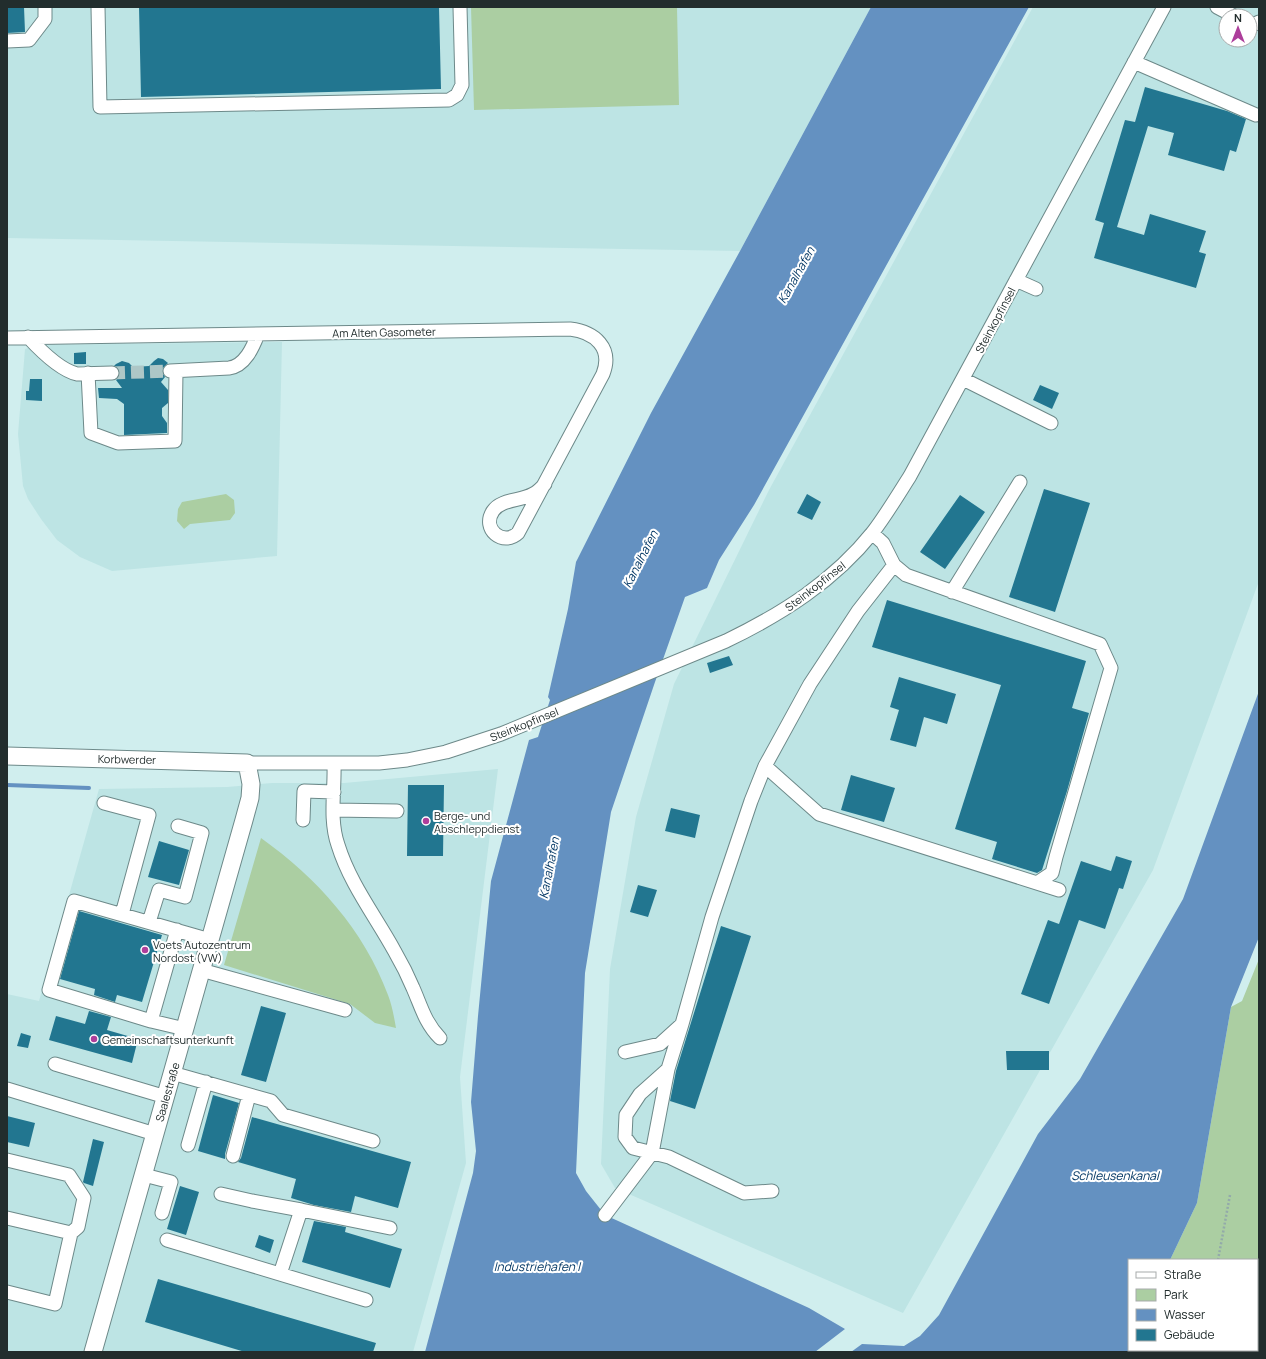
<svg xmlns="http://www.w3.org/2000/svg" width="1266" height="1359" font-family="Manrope,sans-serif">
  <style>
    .built { fill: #bde4e4; fill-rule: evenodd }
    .green { fill: #abcea2 }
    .water { fill: #6491c1 }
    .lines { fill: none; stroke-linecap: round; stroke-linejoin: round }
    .stream { stroke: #6491c1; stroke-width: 4 }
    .building { fill: #227690 }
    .minor-tunnel { stroke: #adc7c7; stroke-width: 13; stroke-dasharray: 13 6; stroke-linecap: butt }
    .minor-casing { stroke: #6d8989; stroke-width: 15 }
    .major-casing { stroke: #6d8989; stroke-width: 19 }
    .path { stroke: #93aaaa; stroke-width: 2.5; stroke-dasharray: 2 2; stroke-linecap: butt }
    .minor { stroke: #fff; stroke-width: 13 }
    .major { stroke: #fff; stroke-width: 17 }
    .poi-dot { fill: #ad3e9b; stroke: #fff; stroke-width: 1.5 }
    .labels { text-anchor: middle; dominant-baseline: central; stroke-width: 4; stroke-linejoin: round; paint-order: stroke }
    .street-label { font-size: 11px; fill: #222d2d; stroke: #fff }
    .poi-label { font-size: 11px; fill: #222d2d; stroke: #fff; text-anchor: start }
    .water-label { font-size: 12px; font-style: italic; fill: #043865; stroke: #fff }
  </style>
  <rect width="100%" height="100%" fill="#d0eeee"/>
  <path class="built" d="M7 7H871L740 251 7 238Z
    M1033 7H1259V581L1153 870 903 1313 615 1188 601 1164 610 969 636 817 674 684 769 490ZM1226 16H1250V40H1226Z
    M282 342 277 556 112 571 80 557 57 540 41 519 28 499 23 486 18 434 25 349 35 345Z
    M498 769 460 1077 466 1163 413 1352H7V994L39 1001 99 789 227 787 272 783H344Z"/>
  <path class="green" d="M471 7H677L679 105 474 110Z
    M226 494 234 500 235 513 230 520 190 524 184 529 177 521 178 509 182 502Z
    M261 838C317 878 364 930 388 995 392 1005 394 1017 396 1028L375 1023 350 1004 224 965Z
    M1259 959V1352H1139V1350H1257V1260H1170L1197 1203 1231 1007 1242 1001Z"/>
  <path class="water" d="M871 7H1029L754 505 719 560 707 588 685 597 655 682 611 812 585 973 576 1173 586 1191 605 1215 809 1308 845 1329 815 1352H425L473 1173 476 1151 471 1102 478 1016 491 881 529 740 538 737 550 700 548 697 568 609 576 562 651 413 740 251Z
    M1259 691V937L1231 1007 1197 1203 1170 1260H1129V1350H1139V1352H851L862 1344 904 1346 920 1336 939 1315 1038 1134 1080 1079 1183 899Z"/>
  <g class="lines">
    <path class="stream" d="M7 785 89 788"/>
  </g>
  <path class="building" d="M7 7H24L25 32 7 33Z
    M139 7H439L441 89 141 97Z
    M1145 87 1227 111 1246 119 1236 152 1230 150 1224 171 1168 155 1174 133 1148 126 1117 227 1144 235 1150 214 1206 231 1199 252 1206 254 1196 288 1094 258 1104 223 1095 220 1125 120 1135 122Z
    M86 352V364H74V353Z
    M158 358 163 359 168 363 163 368 162 372 165 377 161 382 168 390V403L162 408V416L167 423V433L124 435V404L117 399 99 398 98 388H122L116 380 119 377 120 373 119 368 114 366 116 364 122 361 129 363 133 367 149 366 154 361Z
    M30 379H42V401L26 400V391H29Z
    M1040 385 1059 393 1052 409 1033 400Z
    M1044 489 1090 503 1055 612 1009 597Z
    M807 494 821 502 812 520 797 513Z
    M960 495 985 512 945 569 920 552Z
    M887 600 1086 661 1072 708 1089 713 1067 791 1042 870 1037 873 992 859 997 842 955 829 1001 685 872 647Z
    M729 656 733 665 710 673 707 663Z
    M899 677 956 694 947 724 924 717 916 747 890 740 899 710 890 707Z
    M851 775 895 788 884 822 841 810Z
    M408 785H444L443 856H407Z
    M671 808 700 815 695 838 665 831Z
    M159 841 189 850 179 885 148 877Z
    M1116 856 1132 861 1123 889 1119 888 1105 929 1079 920 1049 1004 1021 994 1048 920 1059 924 1081 861 1111 871Z
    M638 885 657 890 648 917 630 912Z
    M79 911 162 935 142 1002 117 995 115 1002 94 995 95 989 60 979Z
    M721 926 751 936 695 1109 670 1101 676 1071Z
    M261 1006 286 1013 266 1082 241 1075Z
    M89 1011 111 1017 107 1030 138 1039 132 1063 49 1040 56 1016 85 1024Z
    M21 1033 31 1036 28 1048 17 1046Z
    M1006 1051H1049V1070H1007Z
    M213 1095 239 1103 225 1154V1159L198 1151Z
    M7 1116 35 1123 29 1147 7 1142Z
    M252 1117 411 1162 398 1208 355 1196 351 1212 314 1205 291 1198 296 1179 238 1162 241 1158Z
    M93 1139 104 1142 93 1186 84 1183 83 1182Z
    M180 1186 199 1192 186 1235 167 1229Z
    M314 1221 346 1227 345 1232 402 1249 390 1288 302 1262Z
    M259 1235 274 1240 270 1253 255 1247Z
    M158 1279 376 1343 373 1352H245L145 1322Z"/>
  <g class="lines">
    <path class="minor-tunnel" d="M112 373 170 371"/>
    <defs>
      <path id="minor" d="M98 7 100 107 449 100 457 95 462 85 460 7
        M1217 7 1234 16
        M1250 23 1255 24 1259 22
        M7 41 29 40 45 19V7
        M1134 62 1256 115
        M1016 280 1036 289
        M28 337C40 350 60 370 77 374L112 373
        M7 338 570 329C595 332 613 348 603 374L518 533C503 547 481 529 493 511 501 499 521 501 533 494 538 492 541 488 545 484
        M170 371 229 368C245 366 253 347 258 334
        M88 373 91 433 118 443 175 441 176 371
        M963 379 1051 423
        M872 533 883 543 894 565 906 575 1100 644 1111 668 1056 857 1052 873 1037 883
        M952 592 1020 482
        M247 763H379L407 760 446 752 501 734 726 641C782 614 834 581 873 532 886 515 898 495 910 476L1164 7
        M334 764C335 791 329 819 338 845 350 884 376 917 395 952 402 964 408 976 413 988 421 1006 425 1023 440 1038
        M765 766 819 814 1059 890
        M104 803 149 815 122 914
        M333 810 397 811
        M303 820 304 791 334 792
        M149 922 159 890 185 897 202 833 178 826
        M201 970 345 1010
        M151 1021 177 930
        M185 1029 151 1021 49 990 74 901 210 940
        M625 1052 660 1044 681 1025
        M55 1064 166 1097
        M668 1069 640 1094 626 1115 625 1137 633 1148 669 1157 744 1193 772 1191
        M172 1073 271 1101 283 1115 373 1141
        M7 1089 155 1134
        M188 1145 206 1082
        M233 1156 249 1095
        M7 1160 69 1175 84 1198 78 1227 71 1233
        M144 1175 171 1182 162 1213
        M221 1194 252 1201 301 1210
        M605 1215 652 1153 668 1069 682 1024 712 917 751 801 765 766 810 684 858 611 894 565
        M7 1218 71 1233 55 1304 7 1292
        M167 1240 366 1300
        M280 1274 301 1210 390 1228"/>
      <path id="major" d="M7 756 247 763 251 784 250 798 244 820 93 1352"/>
    </defs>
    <use href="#minor" class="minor-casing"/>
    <use href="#major" class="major-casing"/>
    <path class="path" d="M1218 1260 1230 1195
      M1201 1352V1350"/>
    <use href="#minor" class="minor"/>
    <use href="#major" class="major"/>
  </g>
  <g class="poi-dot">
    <circle cx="426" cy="821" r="4"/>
    <circle cx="145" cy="950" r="4"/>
    <circle cx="94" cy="1039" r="4"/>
  </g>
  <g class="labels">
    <g class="street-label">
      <text transform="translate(995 320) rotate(-62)">Steinkopfinsel</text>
      <text transform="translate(384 332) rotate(-1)">Am Alten Gasometer</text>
      <text transform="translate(815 586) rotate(-38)">Steinkopfinsel</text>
      <text transform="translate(524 724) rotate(-22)">Steinkopfinsel</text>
      <text transform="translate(127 759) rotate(1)">Korbwerder</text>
      <text transform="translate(167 1092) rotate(-74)">Saalestraße</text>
    </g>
    <g class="poi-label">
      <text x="434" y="815">Berge- und<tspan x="434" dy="13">Abschleppdienst</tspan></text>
      <text x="153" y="944">Voets Autozentrum<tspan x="153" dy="13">Nordost (VW)</tspan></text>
      <text x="102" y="1039">Gemeinschaftsunterkunft</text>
    </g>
    <g class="water-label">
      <text transform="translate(796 275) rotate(-61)">Kanalhafen</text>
      <text transform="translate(640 559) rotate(-63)">Kanalhafen</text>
      <text transform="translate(549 868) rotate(-79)">Kanalhafen</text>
      <text x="1115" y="1175">Schleusenkanal</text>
      <text x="537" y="1266">Industriehafen I</text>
    </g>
  </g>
  <rect width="1266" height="1359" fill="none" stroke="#222d2d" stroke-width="16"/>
  <rect x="1128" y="1259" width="130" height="92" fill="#ffffff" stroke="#a7abab"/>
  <rect x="1136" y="1272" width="20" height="6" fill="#ffffff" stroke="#a7abab"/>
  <text x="1164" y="1279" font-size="12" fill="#222d2d">Straße</text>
  <rect x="1136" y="1289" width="20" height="12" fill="#abcea2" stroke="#a7abab"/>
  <text x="1164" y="1299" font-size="12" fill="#222d2d">Park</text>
  <rect x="1136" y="1309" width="20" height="12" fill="#6491c1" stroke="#a7abab"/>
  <text x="1164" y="1319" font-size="12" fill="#222d2d">Wasser</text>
  <rect x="1136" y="1329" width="20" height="12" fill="#227690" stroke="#a7abab"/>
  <text x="1164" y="1339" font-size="12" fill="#222d2d">Gebäude</text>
  <g transform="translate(1238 28)"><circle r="19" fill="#ffffff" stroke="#a7abab"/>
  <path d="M0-3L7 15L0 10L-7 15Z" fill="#ad3e9b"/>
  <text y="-6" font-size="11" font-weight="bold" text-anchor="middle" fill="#222d2d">N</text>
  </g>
</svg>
